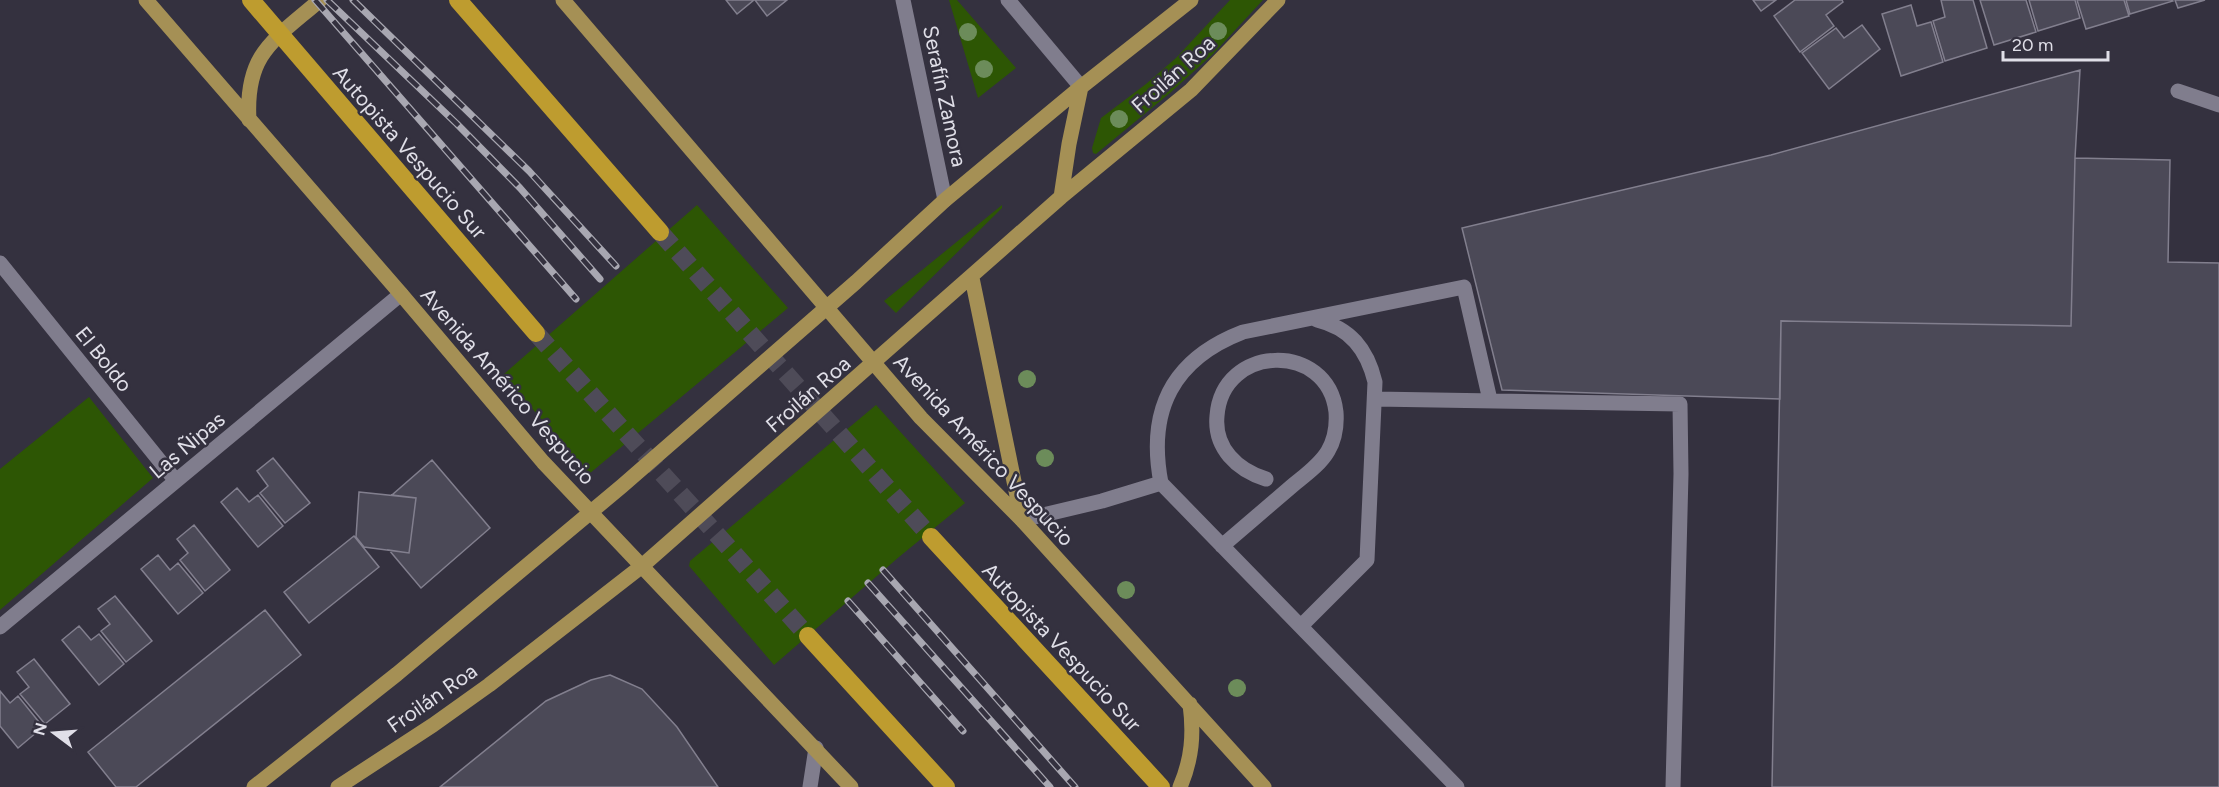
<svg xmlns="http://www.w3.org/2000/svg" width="2219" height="787" font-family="Figtree,sans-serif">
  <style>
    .green { fill: #2d5604 }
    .building { fill: #4b4957; stroke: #827f8e; stroke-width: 1.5 }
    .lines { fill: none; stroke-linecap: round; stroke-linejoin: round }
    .highway-tunnel { stroke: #4e4b58; stroke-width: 18; stroke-dasharray: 18 9; stroke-linecap: butt }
    .minor { stroke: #807d8d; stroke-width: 15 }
    .major { stroke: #a59055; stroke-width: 15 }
    .highway { stroke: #be9c2f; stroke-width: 18 }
    .rail-casing { stroke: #a8a7b1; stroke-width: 7 }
    .rail { stroke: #34313f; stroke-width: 4.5; stroke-dasharray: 14; stroke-linecap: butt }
    .tree { fill: #6c8c5a }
    .labels { text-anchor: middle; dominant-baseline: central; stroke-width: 5; stroke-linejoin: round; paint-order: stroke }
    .street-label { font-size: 21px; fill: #e0dfe8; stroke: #34313f }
  </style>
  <rect width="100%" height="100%" fill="#34313f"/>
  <path class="green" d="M949 0H957L1016 68 978 98Z
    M1230 0H1263L1213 54 1170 93 1096 154 1093 153 1092 148 1101 118 1146 84 1176 58Z
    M697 205 788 308 589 474 503 375Z
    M1002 205V208L896 313 884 301Z
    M89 397 153 478 0 610V469Z
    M876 405 965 503 899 557 774 665 689 566 690 561Z"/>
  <path class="building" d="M726 0H754L737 14Z
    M755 0H787L767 16Z
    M1753 0H1776L1761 11Z
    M1795 0H1842L1843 2 1826 15 1834 26 1800 52 1774 16Z
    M1941 0H1973L1987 48 1945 61 1933 21 1945 17Z
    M1980 0H2026L2036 32 1994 45Z
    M2029 0H2075L2080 18 2038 31Z
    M2077 0H2124L2129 16 2086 29Z
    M2126 0H2172L2173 1 2130 14Z
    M2175 0H2205L2178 8Z
    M1911 5 1917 26 1931 22 1943 62 1901 76 1882 14Z
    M1862 25 1880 49 1829 89 1802 53 1836 28 1844 38Z
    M2080 70 2075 158 2071 326 1781 321 1780 399 1502 390 1462 228 1771 155Z
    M2075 158 2170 160 2168 262 2219 263V787H1772L1781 321 2071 326Z
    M273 458 310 503 285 523 260 493 268 486 257 471Z
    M432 460 490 528 421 588 389 550 409 553 416 498 392 495Z
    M237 488 249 502 258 495 283 526 258 547 221 502Z
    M359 492 416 498 409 553 364 547 356 537Z
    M194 525 230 570 205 591 180 560 188 553 177 539Z
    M354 536 379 567 309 623 284 592Z
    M158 555 170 570 178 563 203 593 178 614 141 569Z
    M115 596 152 641 126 662 101 631 110 624 98 609Z
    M265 610 301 655 136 787H116L88 752Z
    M79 626 91 640 99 634 124 664 99 685 62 640Z
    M34 659 70 704 45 724 20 694 29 687 17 672Z
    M610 675 642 689 677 727 718 787H440L546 701 591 680Z
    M0 691 10 703 18 696 43 727 18 748 0 726Z"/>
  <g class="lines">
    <path class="highway-tunnel" d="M660 232 931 537
      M536 333 808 636"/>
    <path class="minor" d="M903 0 945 200
      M1008 0 1081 87
      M2178 91 2219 105
      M0 263 176 481
      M1375 399 1680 404 1681 474 1673 787
      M1161 483C1147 410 1173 359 1243 332L1464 287 1490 400
      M1022 520 1102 501 1161 483 1457 787
      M1222 546C1245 526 1269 506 1292 486 1304 476 1320 465 1328 451 1335 439 1337 426 1336 412 1328 341 1222 344 1217 416 1214 448 1237 470 1266 479
      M1301 626 1367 560 1375 382C1367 349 1350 328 1317 320
      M0 627 401 294
      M810 787 816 748"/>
    <path class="major" d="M146 0 401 294 543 462 851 787
      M563 0 921 418 1022 520 1264 787
      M249 120C245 53 274 40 320 0
      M1061 197 1069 144 1081 87
      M972 278 1022 520
      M254 787 397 674 622 486 856 282 945 200 1081 87 1191 0
      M338 787 433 725 489 685 642 566 1061 197 1191 90 1278 0
      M1180 787C1192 759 1194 734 1190 704"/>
    <path class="highway" d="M251 0 536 333
      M458 0 660 232
      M931 537 1161 787
      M808 636 946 787"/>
    <defs>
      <path id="rail" d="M315 0 576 299
        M327 0 457 124 520 188 600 279
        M353 0 529 171 616 266
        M883 570 1075 787
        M868 583 1050 787
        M848 601 963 731"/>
    </defs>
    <use href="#rail" class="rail-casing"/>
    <use href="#rail" class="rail"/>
  </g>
  <g class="tree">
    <circle cx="1218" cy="31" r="9"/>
    <circle cx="968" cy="32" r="9"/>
    <circle cx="984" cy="69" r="9"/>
    <circle cx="1119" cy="119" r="9"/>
    <circle cx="1027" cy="379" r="9"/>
    <circle cx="1045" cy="458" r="9"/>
    <circle cx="1126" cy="590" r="9"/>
    <circle cx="1237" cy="688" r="9"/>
  </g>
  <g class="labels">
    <g class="street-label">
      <text transform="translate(1173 74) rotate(-42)">Froilán Roa</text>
      <text transform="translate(945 96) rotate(78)">Serafín Zamora</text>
      <text transform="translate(410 152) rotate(49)">Autopista Vespucio Sur</text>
      <text transform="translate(104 359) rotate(51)">El Boldo</text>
      <text transform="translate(508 386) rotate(49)">Avenida Américo Vespucio</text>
      <text transform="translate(808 394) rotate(-41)">Froilán Roa</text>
      <text transform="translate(187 445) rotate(-40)">Las Ñipas</text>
      <text transform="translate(984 450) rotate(47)">Avenida Américo Vespucio</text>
      <text transform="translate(1062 647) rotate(47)">Autopista Vespucio Sur</text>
      <text transform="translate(432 698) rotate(-35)">Froilán Roa</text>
    </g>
  </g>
  <g transform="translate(54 733) rotate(286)" stroke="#34313f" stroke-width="4.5" paint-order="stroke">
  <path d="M0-4.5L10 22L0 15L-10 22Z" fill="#e0dfe8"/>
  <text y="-9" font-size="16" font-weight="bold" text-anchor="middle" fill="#e0dfe8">N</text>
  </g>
  <path d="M2003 51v9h105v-9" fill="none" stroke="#e0dfe8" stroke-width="3"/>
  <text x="2012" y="51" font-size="18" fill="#e0dfe8" stroke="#34313f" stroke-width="4.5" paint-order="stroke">20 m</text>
</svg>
